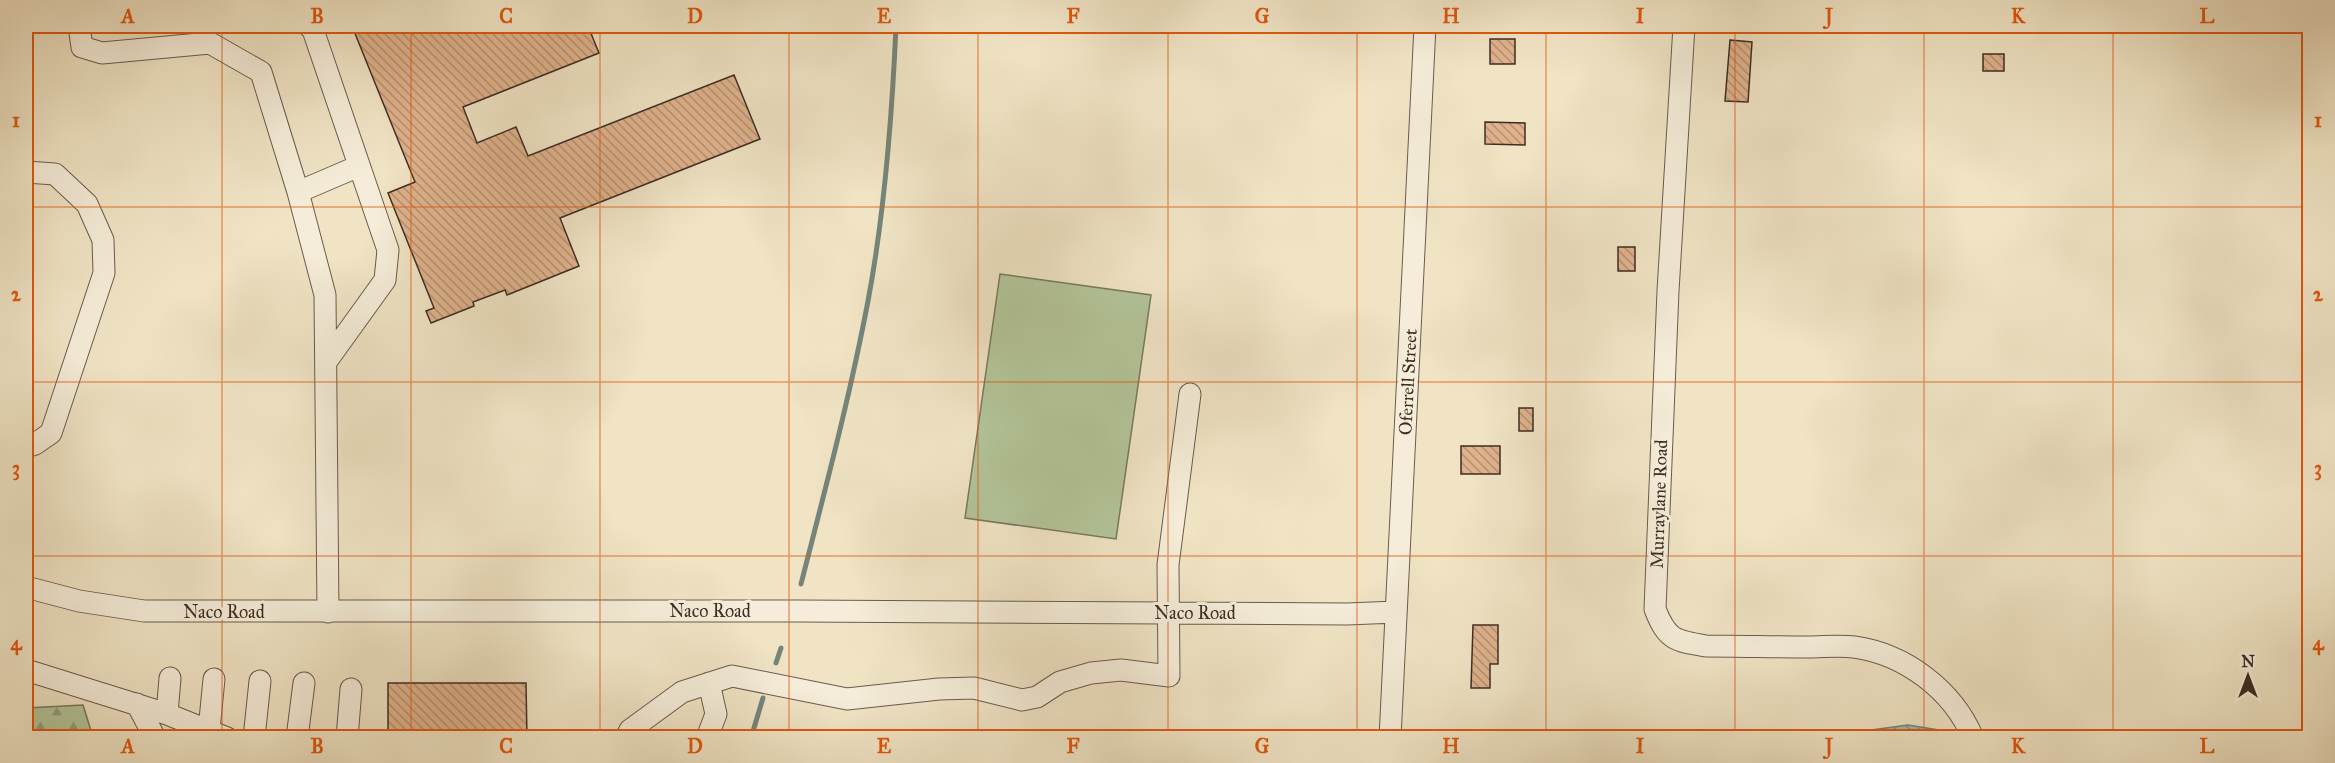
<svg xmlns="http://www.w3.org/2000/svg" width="2335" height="763" font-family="'IM FELL Great Primer',serif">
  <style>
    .forest { fill: url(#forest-firs); stroke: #787960; stroke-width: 1.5 }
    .park { fill: #b3c59a; stroke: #787960; stroke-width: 1.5 }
    .water { fill: url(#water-waves); stroke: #75857b; stroke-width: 1.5 }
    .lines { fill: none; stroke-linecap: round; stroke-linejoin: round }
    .stream { stroke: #75857b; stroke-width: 5 }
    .building { fill: url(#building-back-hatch); stroke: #3d2d25; stroke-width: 1.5 }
    .minor-casing { stroke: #6a5b4d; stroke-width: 23 }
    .minor { stroke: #f5edd9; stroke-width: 21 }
    .grid { fill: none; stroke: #df570d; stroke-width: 1.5; stroke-opacity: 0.55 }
    .labels { text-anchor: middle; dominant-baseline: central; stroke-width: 6; stroke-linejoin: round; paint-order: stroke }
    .street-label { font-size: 18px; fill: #3d2d25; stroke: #f5edd9 }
    .neatline { fill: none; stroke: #df570d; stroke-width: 2 }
    .grid-label { font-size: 20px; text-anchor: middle; font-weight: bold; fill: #df570d }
  </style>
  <defs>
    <pattern id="forest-firs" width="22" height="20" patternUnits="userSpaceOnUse" patternTransform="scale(1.5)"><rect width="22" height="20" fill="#b3c59a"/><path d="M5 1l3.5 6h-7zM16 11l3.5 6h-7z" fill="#93a07d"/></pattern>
    <pattern id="water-waves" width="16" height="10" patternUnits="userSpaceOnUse" patternTransform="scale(1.5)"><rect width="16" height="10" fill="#9abfb5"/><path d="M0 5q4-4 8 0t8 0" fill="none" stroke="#7f9c93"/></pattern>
    <pattern id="building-back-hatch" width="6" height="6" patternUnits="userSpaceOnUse" patternTransform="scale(1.5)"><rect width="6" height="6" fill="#dfb28c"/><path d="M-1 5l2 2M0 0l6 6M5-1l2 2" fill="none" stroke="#b69172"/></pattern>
  </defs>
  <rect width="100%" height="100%" fill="#f0e4c5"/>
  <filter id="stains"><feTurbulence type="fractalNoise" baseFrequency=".00333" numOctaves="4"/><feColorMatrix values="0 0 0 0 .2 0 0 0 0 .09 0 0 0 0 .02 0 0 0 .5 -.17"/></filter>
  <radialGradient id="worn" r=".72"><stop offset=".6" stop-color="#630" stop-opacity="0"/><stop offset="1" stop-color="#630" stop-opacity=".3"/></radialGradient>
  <path class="forest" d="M83 705 93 737H26V708Z"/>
  <path class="park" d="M1000 274 1151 295 1116 539 965 518Z"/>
  <path class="water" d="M1908 725 1945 731 1953 737H1853L1871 730Z"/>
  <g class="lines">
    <path class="stream" d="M801 584C825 490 850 396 868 301 885 211 892 117 896 26
      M776 663 781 648
      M751 738 763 698"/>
  </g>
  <path class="building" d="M352 26H419L422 33 440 26H588L599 53 463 107 477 143 516 127 528 156 734 75 760 139 560 218 579 266 507 295 505 290 473 302 474 306 431 323 426 311 434 308 388 193 415 182Z
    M1490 39H1515V64H1490Z
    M1730 40 1752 42 1748 102 1725 101Z
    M1983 54H2004V71H1983Z
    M1485 122 1525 123V145L1485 144Z
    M1618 247H1635V271H1618Z
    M1519 408H1533V431H1519Z
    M1461 446H1500V474H1461Z
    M1473 625H1498V664H1490V688H1471Z
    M388 683H526L527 738H388Z"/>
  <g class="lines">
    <defs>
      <path id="minor" d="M79 26 82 47 102 53 210 43 261 72 298 192 325 295 328 612
        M309 26 313 30 388 250 385 280 326 362
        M1684 26 1668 291 1655 609C1667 640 1675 641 1706 646 1740 646 1774 647 1808 647 1823 647 1839 645 1854 647 1905 654 1953 690 1973 738
        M26 172 55 174 87 204 103 240 104 273 51 433 35 444 26 447
        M298 192 359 166
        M26 587 79 601 144 611H798L1347 614 1396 612
        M26 670 167 714 227 738
        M137 704 155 738
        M167 714 170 678
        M212 738 209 730 214 679
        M254 738 260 681
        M297 738 304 683
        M347 738 351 689
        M626 738 630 730 682 692 732 676 847 699 939 689 974 688 1022 700 1037 697 1060 682 1091 673 1121 670 1169 676 1168 565 1190 394
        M707 738 716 714 709 683
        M1390 738 1425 26"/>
    </defs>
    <use href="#minor" class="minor-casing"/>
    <use href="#minor" class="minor"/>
  </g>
  <path class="grid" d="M222 26V738M411 26V738M600 26V738M789 26V738M978 26V738M1168 26V738M1357 26V738M1546 26V738M1735 26V738M1924 26V738M2113 26V738M26 207H2310M26 382H2310M26 556H2310"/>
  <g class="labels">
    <g class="street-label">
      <text transform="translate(1408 382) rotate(-87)">Oferrell Street</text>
      <text transform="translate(1659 504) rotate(-88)">Murraylane Road</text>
      <text x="710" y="611">Naco Road</text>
      <text x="224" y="612">Naco Road</text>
      <text x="1195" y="613">Naco Road</text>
    </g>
  </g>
  <rect width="2335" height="763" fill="none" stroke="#f0e4c5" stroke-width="66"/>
  <g transform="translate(2248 676)" stroke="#f5edd9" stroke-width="4.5" paint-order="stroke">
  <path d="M0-4.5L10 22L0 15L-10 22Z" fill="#3d2d25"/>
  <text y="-9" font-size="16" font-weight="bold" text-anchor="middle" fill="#3d2d25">N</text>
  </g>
  <rect x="33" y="33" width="2269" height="697" class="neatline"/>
  <g class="grid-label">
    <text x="128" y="23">A</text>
    <text x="317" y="23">B</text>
    <text x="506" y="23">C</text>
    <text x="695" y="23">D</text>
    <text x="884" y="23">E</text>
    <text x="1073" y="23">F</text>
    <text x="1262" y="23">G</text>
    <text x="1451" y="23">H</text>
    <text x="1640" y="23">I</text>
    <text x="1829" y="23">J</text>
    <text x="2018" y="23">K</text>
    <text x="2207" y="23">L</text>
    <text x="16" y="127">1</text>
    <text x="2318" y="127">1</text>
    <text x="16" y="301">2</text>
    <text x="2318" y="301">2</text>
    <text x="16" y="475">3</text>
    <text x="2318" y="475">3</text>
    <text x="16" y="650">4</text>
    <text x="2318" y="650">4</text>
    <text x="128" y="753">A</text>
    <text x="317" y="753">B</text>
    <text x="506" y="753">C</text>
    <text x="695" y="753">D</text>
    <text x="884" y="753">E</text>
    <text x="1073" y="753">F</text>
    <text x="1262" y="753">G</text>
    <text x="1451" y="753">H</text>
    <text x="1640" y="753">I</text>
    <text x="1829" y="753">J</text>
    <text x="2018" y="753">K</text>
    <text x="2207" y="753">L</text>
  </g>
  <rect width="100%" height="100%" filter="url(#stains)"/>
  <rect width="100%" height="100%" fill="url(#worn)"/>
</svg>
